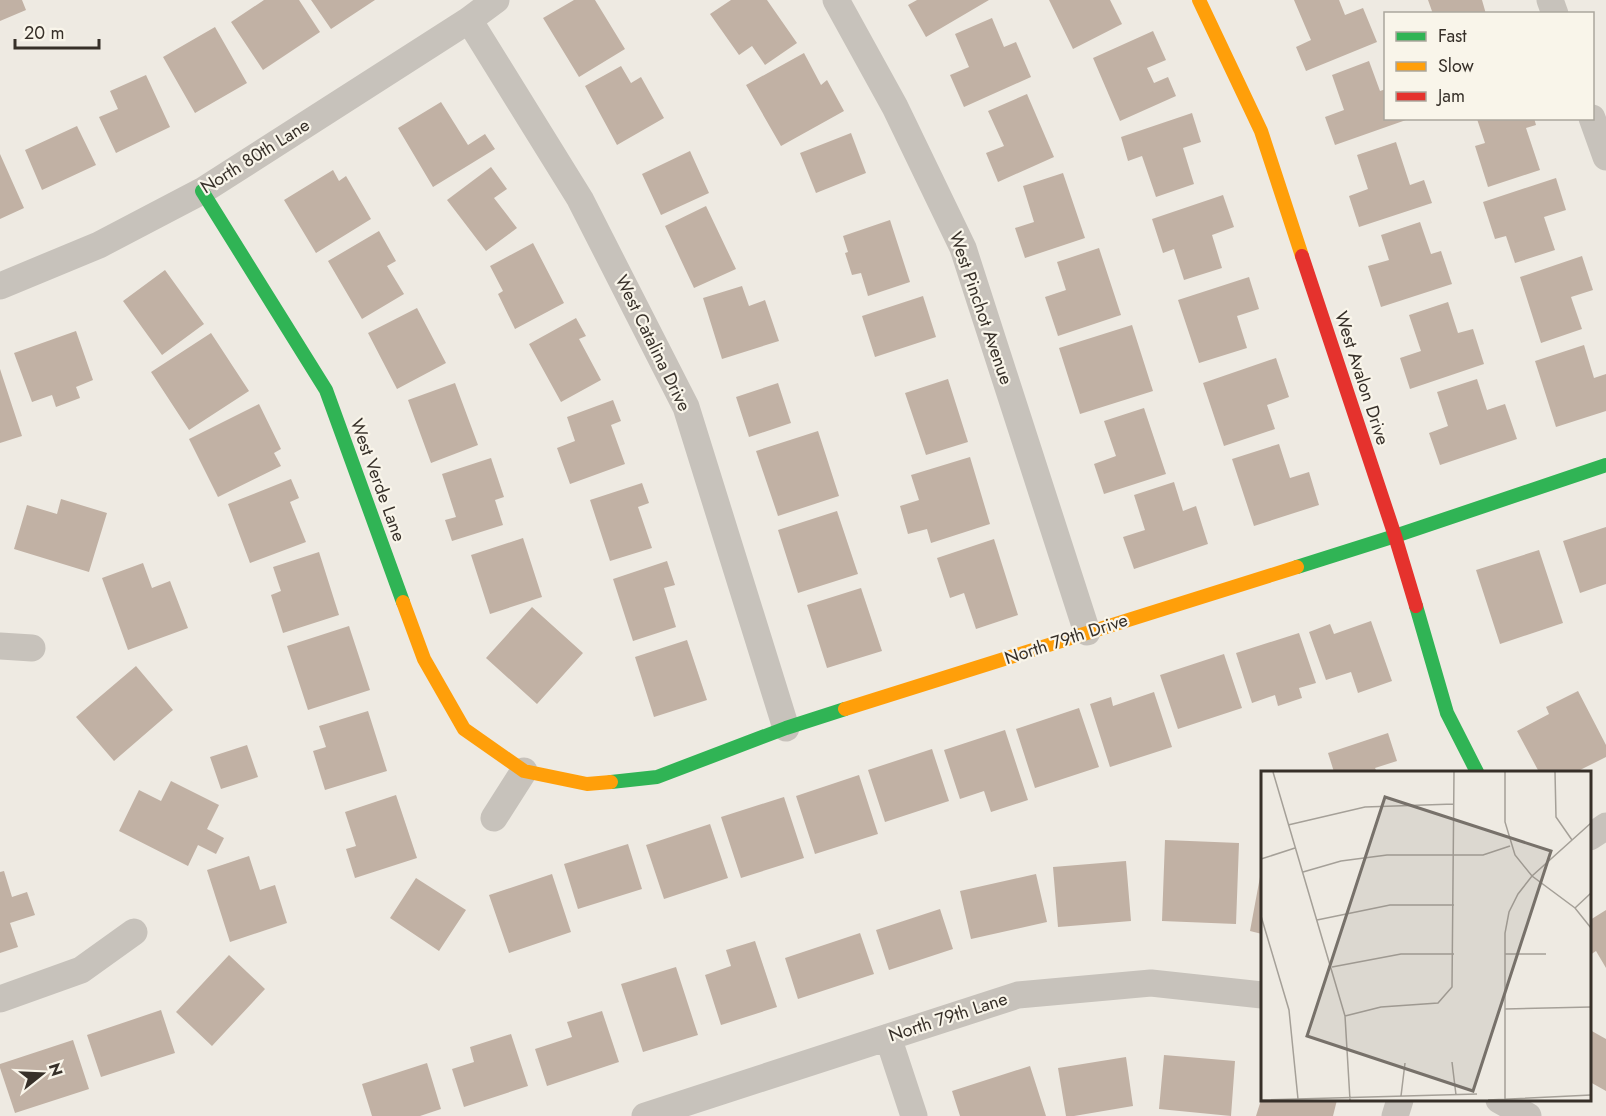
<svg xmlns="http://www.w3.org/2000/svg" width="1606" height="1116" font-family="Jost,sans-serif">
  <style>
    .building { fill: #c1b1a4 }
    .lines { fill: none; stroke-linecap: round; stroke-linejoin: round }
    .street { stroke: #c7c2bb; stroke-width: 27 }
    .fast { stroke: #30b455; stroke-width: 14 }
    .slow { stroke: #ff9f0a; stroke-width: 14 }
    .jam { stroke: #e5322d; stroke-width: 14 }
    .labels { text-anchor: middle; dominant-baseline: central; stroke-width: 4.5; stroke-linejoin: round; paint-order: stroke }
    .street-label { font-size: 18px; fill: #373029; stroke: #f9f5ea }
    .inset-road { fill: none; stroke: #a5a098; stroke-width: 1.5 }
    .view { fill: #77716a; fill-opacity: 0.15; stroke: #77716a; stroke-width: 3 }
    .inset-edge { fill: none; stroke: #373029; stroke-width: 3 }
  </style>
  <rect width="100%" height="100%" fill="#eeeae2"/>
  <path class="building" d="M0 0H22L26 10 0 21Z
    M264 0H299L320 32 263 70 231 22Z
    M311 0H375L331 29Z
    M574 0H595L625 49 579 77 543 18Z
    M731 0H767L797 43 765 65 752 46 739 55 710 14Z
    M917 0H989L926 37 908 5Z
    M1049 0H1110L1122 24 1073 49Z
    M1294 0H1339L1345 15 1363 8 1377 42 1306 71 1296 47 1311 40Z
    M1428 0H1482L1486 14H1433Z
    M992 18 1004 47 1016 42 1031 77 964 107 950 75 969 67 955 34Z
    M215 27 247 83 195 113 163 57Z
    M1153 31 1166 60 1147 68 1154 83 1168 77 1176 96 1120 121 1093 58Z
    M804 53 821 85 827 80 844 111 781 146 746 85Z
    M1369 61 1380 91 1386 89V118H1405L1406 120 1335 145 1325 117 1344 110 1332 75Z
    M621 66 631 83 641 77 664 118 617 145 585 86Z
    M146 75 170 127 116 153 99 117 118 109 110 91Z
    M1027 94 1054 157 998 182 986 153 1004 146 988 111Z
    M441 102 468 145 485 134 495 149 433 187 398 128Z
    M1192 113 1201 142 1183 148 1194 184 1156 197 1142 156 1128 161 1121 137Z
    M1480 118H1534L1536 125 1526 128 1540 170 1488 187 1475 146 1485 143 1477 119Z
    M77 126 96 165 42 190 25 150Z
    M851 133 866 173 816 193 800 153Z
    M1396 142 1410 185 1424 180 1432 203 1359 227 1349 196 1368 189 1357 155Z
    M690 151 709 193 661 215 642 174Z
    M0 154 24 208 0 219Z
    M491 167 507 189 494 198 517 228 486 251 447 200Z
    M333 170 339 181 346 176 371 219 316 253 284 200Z
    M1063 173 1085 238 1025 258 1015 228 1034 222 1023 186Z
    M1556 178 1566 210 1544 217 1555 250 1515 263 1506 236 1495 239 1483 202Z
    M1223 195 1234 227 1212 235 1222 268 1184 280 1174 249 1163 253 1152 219Z
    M706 206 736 269 694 288 665 226Z
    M890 220 910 282 868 296 861 273 852 275 845 253 848 252 843 236Z
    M1420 222 1431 254 1441 251 1452 284 1381 307 1368 266 1389 260 1381 235Z
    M379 231 396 261 387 266 404 294 362 319 328 261Z
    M533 243 564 303 515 329 498 294 503 291 490 266Z
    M1099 248 1121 315 1058 336 1045 297 1066 290 1057 262Z
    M1582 256 1593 290 1571 297 1582 329 1541 343 1520 277Z
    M165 270 204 324 162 355 123 301Z
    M1249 277 1259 309 1237 316 1247 348 1199 363 1178 300Z
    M742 286 749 306 765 300 779 341 722 359 703 298Z
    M923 296 936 337 875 357 862 316Z
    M1448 302 1458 333 1473 329 1484 364 1410 389 1400 358 1421 351 1409 315Z
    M417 308 446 363 397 389 368 333Z
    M576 318 586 336 579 339 601 380 561 402 529 344Z
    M1132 325 1153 391 1080 414 1059 348Z
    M76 331 93 380 76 387 80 398 56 407 52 395 32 402 14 353Z
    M211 333 249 391 189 430 151 372Z
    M1584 345 1594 378 1606 374V411L1556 427 1535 361Z
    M1276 358 1289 397 1267 405 1275 429 1224 446 1203 383Z
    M0 369 22 436 0 443Z
    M948 379 968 442 926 455 905 393Z
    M1477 379 1487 410 1505 404 1517 439 1440 465 1429 433 1448 426 1437 392Z
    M455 383 478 445 431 463 408 400Z
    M778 383 791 423 749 437 736 397Z
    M613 400 621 421 611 425 625 464 570 484 557 448 575 441 567 417Z
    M259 404 281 449 274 453 281 466 218 497 189 439Z
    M1144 408 1166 474 1104 494 1094 464 1116 456 1104 421Z
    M818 431 839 496 778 516 756 451Z
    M1279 444 1290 478 1309 472 1319 505 1254 526 1232 459Z
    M970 457 990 524 931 543 927 529 908 534 900 506 919 500 911 475Z
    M491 458 504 497 495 500 503 525 452 541 445 520 456 517 442 474Z
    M291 479 299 498 290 502 306 542 250 563 228 504Z
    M1174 482 1183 511 1196 506 1208 544 1134 569 1123 537 1145 530 1134 495Z
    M642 483 649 503 638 507 652 548 610 561 590 500Z
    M61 499 107 513 89 572 14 549 27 505 57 514Z
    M837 511 858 574 798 593 778 530Z
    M1606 527V584L1580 593 1563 541Z
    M523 538 542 597 490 614 471 555Z
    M994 539 1018 615 976 629 964 593 950 598 937 558Z
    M1539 550 1563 623 1500 644 1476 570Z
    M319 552 339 615 283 633 271 595 281 591 273 567Z
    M667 561 675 585 664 588 676 627 633 641 613 579Z
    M143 563 152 588 170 581 188 628 128 650 102 578Z
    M861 588 882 651 827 668 807 605Z
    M532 607 583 653 537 704 486 658Z
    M1371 621 1392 681 1358 693 1351 672 1326 680 1309 632 1330 624 1334 634Z
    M349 626 370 690 308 710 287 646Z
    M1299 633 1316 683 1299 688 1302 698 1278 706 1275 695 1252 703 1236 653Z
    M687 640 707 700 654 717 635 657Z
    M1224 654 1242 708 1178 729 1160 675Z
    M136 666 173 710 114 761 76 717Z
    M1578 691 1606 745V757L1576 772H1539L1517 731 1549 714 1546 707Z
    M1154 692 1172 747 1110 767 1090 704 1111 697 1113 706Z
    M1079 708 1099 767 1035 788 1016 729Z
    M368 711 387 771 325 790 313 751 326 747 319 726Z
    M1005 730 1028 800 991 812 984 791 960 799 944 750Z
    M1388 733 1397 761 1375 768 1377 772H1334L1328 753Z
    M247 745 258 777 221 789 210 757Z
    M932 749 949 801 885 822 868 770Z
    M859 775 878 834 815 854 796 796Z
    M171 781 219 805 207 829 224 838 216 854 198 845 188 866 119 831 139 790 161 801Z
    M396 795 417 858 355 878 346 849 356 846 345 812Z
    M784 797 804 858 741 878 721 817Z
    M710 824 728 878 664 899 646 845Z
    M1165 840 1239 843 1236 924 1162 921Z
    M628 844 642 889 578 909 564 864Z
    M249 856 260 890 275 885 287 923 230 942 207 870Z
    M1126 861 1131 921 1058 927 1053 867Z
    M4 871 12 897 27 892 35 915 10 923 18 947 0 953V872Z
    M552 874 571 932 509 953 489 895Z
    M1036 874 1047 922 971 939 960 891Z
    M1260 877H1262V934L1250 931Z
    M416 878 466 910 439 951 390 918Z
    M940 909 953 949 889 970 876 930Z
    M1606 910V968L1596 951 1590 955V920Z
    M860 933 874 974 798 999 785 958Z
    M755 941 777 1007 721 1025 705 975 731 966 726 950Z
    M229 955 265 989 212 1046 176 1012Z
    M676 967 698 1035 643 1052 621 984Z
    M161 1010 175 1053 101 1077 87 1035Z
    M602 1011 619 1062 547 1086 535 1049 572 1037 567 1022Z
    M1590 1030 1606 1039V1091L1590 1082Z
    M511 1034 528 1086 464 1107 452 1069 474 1062 470 1047Z
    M73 1040 89 1089 15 1113 0 1068V1064Z
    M1164 1055 1235 1061 1231 1116 1159 1109Z
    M1126 1057 1133 1106 1074 1116H1066L1058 1068Z
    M427 1063 441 1109 420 1116H372L362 1084Z
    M1030 1066 1046 1116H960L952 1091Z
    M1261 1100H1337L1333 1116H1256Z"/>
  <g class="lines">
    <path class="street" d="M836 0 895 107 963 248 1087 632
      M1550 0 1555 14
      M469 20 580 199 686 407 786 728
      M1592 118 1606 157
      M0 286 99 245 202 191 469 20 496 0
      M0 646 32 648
      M494 818 524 771
      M1590 837 1606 826
      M0 999 81 970 134 932
      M888 1037 914 1116
      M1499 1100 1528 1116
      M645 1116 1018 995 1151 983 1262 995
      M1395 1116 1400 1100"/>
    <path class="fast" d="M202 191 326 390 403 602
      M1297 567 1395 536 1606 465
      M1416 606 1447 713 1477 772
      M611 782 657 777 786 728 845 709"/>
    <path class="slow" d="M1199 0 1261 131 1302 256
      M403 602 424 659 464 729 524 771 587 784 611 782
      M845 709 1297 567"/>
    <path class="jam" d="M1302 256 1395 536 1416 606"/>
  </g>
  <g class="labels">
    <g class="street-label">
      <text transform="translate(255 156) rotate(-32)">North 80th Lane</text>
      <text transform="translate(981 308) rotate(71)">West Pinchot Avenue</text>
      <text transform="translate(653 343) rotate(64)">West Catalina Drive</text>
      <text transform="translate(1362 378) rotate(72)">West Avalon Drive</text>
      <text transform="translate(378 480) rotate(70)">West Verde Lane</text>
      <text transform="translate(1066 639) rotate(-18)">North 79th Drive</text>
      <text transform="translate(948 1017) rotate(-18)">North 79th Lane</text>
    </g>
  </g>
  <g transform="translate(1261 771)">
    <rect width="330" height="330" fill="#eeeae2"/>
    <path class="inset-road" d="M12 1 84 245 89 329M244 1V51L254 84 271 105 314 137 330 157M294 1 295 46 311 69M27 54 104 36 193 33M0 88 34 77M42 101 80 90 126 84H222L249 75M314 137 330 122M0 145 28 239 37 328M56 149 129 134H193M244 183H285M71 196 140 183H193M244 238 330 236M84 245 120 236 177 232 191 216 193 1M191 291 195 324M140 325 144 292M0 329 216 323M227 329 330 324M244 329V162L248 141 257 123 271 105 330 52"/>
    <path class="view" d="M124 26 290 80 212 320 46 265Z"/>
    <rect width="330" height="330" class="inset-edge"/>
  </g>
  <rect x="1384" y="12" width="210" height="108" fill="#f9f5ea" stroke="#aba69d" stroke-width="1.5"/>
  <rect x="1396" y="32" width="30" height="9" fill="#30b455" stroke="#aba69d" stroke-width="1.5"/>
  <text x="1438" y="42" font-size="18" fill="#373029">Fast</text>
  <rect x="1396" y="62" width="30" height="9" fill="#ff9f0a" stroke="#aba69d" stroke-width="1.5"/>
  <text x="1438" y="72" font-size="18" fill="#373029">Slow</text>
  <rect x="1396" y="92" width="30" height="9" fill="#e5322d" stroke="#aba69d" stroke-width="1.5"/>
  <text x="1438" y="102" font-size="18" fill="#373029">Jam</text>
  <g transform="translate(42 1074) rotate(72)" stroke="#f9f5ea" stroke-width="4.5" paint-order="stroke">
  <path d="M0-4.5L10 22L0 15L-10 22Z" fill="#373029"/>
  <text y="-9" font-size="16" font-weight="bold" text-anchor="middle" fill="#373029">N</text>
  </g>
  <path d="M15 39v9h84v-9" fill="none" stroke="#373029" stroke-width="3"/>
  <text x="24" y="39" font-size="18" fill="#373029" stroke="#f9f5ea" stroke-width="4.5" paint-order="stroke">20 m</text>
</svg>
